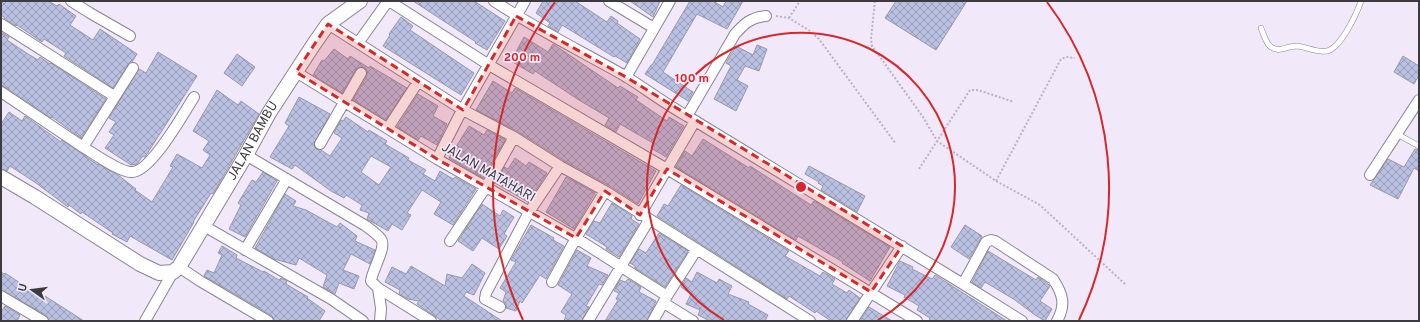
<svg xmlns="http://www.w3.org/2000/svg" width="1420" height="322" font-family="Overpass,sans-serif">
  <style>
    .building { fill: url(#building-cross-hatch); stroke: #969aaa; fill-rule: evenodd }
    .lines { fill: none; stroke-linecap: round; stroke-linejoin: round }
    .lane-casing { stroke: #8a8392; stroke-width: 6 }
    .street-casing { stroke: #8a8392; stroke-width: 12 }
    .secondary-casing { stroke: #8a8392; stroke-width: 16 }
    .path { stroke: #b9b3c0; stroke-width: 2; stroke-dasharray: 2 2; stroke-linecap: butt }
    .lane { stroke: #fff; stroke-width: 5 }
    .street { stroke: #fff; stroke-width: 10 }
    .secondary { stroke: #fff; stroke-width: 14 }
    .marked { fill: #d62828; fill-opacity: 0.2; stroke: #d62828; stroke-width: 3; stroke-dasharray: 8 5; stroke-linejoin: round }
    .ring { fill: none; stroke: #d62828; stroke-width: 2 }
    .labels { text-anchor: middle; dominant-baseline: central; stroke-width: 3.5; stroke-linejoin: round; paint-order: stroke }
    .street-label { font-size: 13px; fill: #3d3a40; stroke: #f1e9fa }
    .centre { fill: #d62828; stroke: #f1e9fa; stroke-width: 2 }
    .ring-label { font-size: 12px; text-anchor: middle; font-weight: bold; fill: #d62828; stroke: #f1e9fa; stroke-width: 3.5; stroke-linejoin: round; paint-order: stroke }
  </style>
  <defs>
    <pattern id="building-cross-hatch" width="8" height="8" patternUnits="userSpaceOnUse"><rect width="8" height="8" fill="#b9c0e1"/><path d="M0 0l8 8M0 8l8-8" fill="none" stroke="#989db8"/></pattern>
  </defs>
  <rect width="100%" height="100%" fill="#f1e9fa"/>
  <path class="building" d="M1 1H48L57 6 59 4 76 16 70 25 93 40 100 29 137 54 132 62 128 65 113 88 64 56 66 53 44 39 42 42 17 25 16 26 4 18H5L1 15Z
    M413 1H474L505 21 487 50 475 43 476 42Z
    M543 1H575L607 22 611 16 618 21 617 23 640 39 627 63 615 56 614 57 562 25 558 32 548 26 550 23 536 13Z
    M630 1H660L653 17Z
    M690 1H713L723 7 726 1H743L727 29 697 14 663 72 693 92 688 101 645 74 651 65H652Z
    M896 1H967L936 50 885 18Z
    M401 17 413 26 410 30 474 73 461 95 383 46 390 35 389 34Z
    M1 32 9 37 7 40 28 54 38 60 40 57 50 64 51 63 106 99 81 138 52 117 51 118 5 87 1 86Z
    M524 37 548 52 553 44 618 88 620 86 628 91 638 97 636 100 667 121 669 117 684 126 666 157 651 148 653 143 620 124 616 132 605 125 609 118 579 100 535 71 533 74 511 61Z
    M757 45 767 49 759 71 745 66 737 80 748 86 736 111 714 99 731 66 726 63 736 46 753 55Z
    M334 49 348 59 350 56 369 68 370 66 407 88 386 120 353 100 367 76V70L365 68 361 67 356 69 342 93 313 75 322 60 324 61Z
    M158 52 197 76 145 157 143 156 137 164 131 165 105 148 114 135 109 132 116 122 109 118 139 69 146 73Z
    M237 54 255 67 242 86 224 73Z
    M1403 56 1419 66V75L1414 84 1394 72Z
    M493 81 512 93 515 88 656 171 638 204 608 185 563 160 517 131 476 110Z
    M217 90 238 105 241 101 259 114 213 194 211 193 193 222H194L172 260 130 236 127 242 112 234 113 233 82 212 81 214 69 205 68 207 36 183 10 166 7 171 1 169V124L9 112 22 121 25 116 61 142 62 140 98 165V164L118 175 136 189 135 190 152 202 173 167 170 166 177 154 202 168 210 155 203 150 209 141 193 131Z
    M418 94 438 106 433 116 447 124 437 145 421 136 418 140 397 127Z
    M299 97 330 114 314 144 316 149 321 150 330 156 342 138 334 133 341 120 343 121 346 117 368 132 369 130 387 141 385 144 409 158 408 160 426 170 423 174 435 181 440 171 453 179 455 177 476 189 453 225 434 214 441 202 422 190 407 213 411 215 402 230 392 224 388 231 367 219 369 213 360 210 362 205 346 195 344 198 331 191 295 165 292 169 270 157 289 126 285 123ZM371 156 391 167 379 185 361 172Z
    M469 126 484 135 487 130 505 140 483 178 449 158Z
    M703 139 749 168 750 166 811 205 814 201 890 247 870 281 842 263 843 262 798 236 796 240 676 167 685 151 692 156Z
    M1415 149 1419 150V171L1414 168 1398 199 1370 185 1388 159 1404 167Z
    M515 158 526 166 529 162 547 173 528 202 495 183 504 167 508 169Z
    M809 166 865 196 857 212 821 190 823 186 818 183 819 182 805 174Z
    M263 172 277 181 245 237 229 229 241 205 238 203 252 180 256 182Z
    M566 177 595 193 574 229 546 212Z
    M681 185 789 251 785 256 820 276 823 272 835 279 832 284 847 293 849 290 860 298 846 321H831L816 311 815 313 789 296 787 299 657 216 664 204 668 206Z
    M285 194 296 201 293 206 306 210 337 227 340 223 357 236 355 241 375 250 370 264 351 254 343 270 359 276 354 289 339 283 335 294 334 293 323 287 327 275 299 258 296 265 274 259 255 248Z
    M612 203 632 216 631 219 639 224 619 257 606 249 607 247 586 234 594 221 600 223Z
    M482 204 500 216 503 210 514 217 504 234 507 236 499 249 482 238 473 251 458 241Z
    M531 225 554 238 553 240 564 246 546 279 540 275 522 303 520 301 516 311 506 308V304L503 301 506 292 500 288 516 262 511 260Z
    M965 225 982 236 969 259 951 247Z
    M659 233 688 251 665 287 635 268V266L630 263 639 249 646 253Z
    M222 246 237 255 236 258 263 272 264 271 279 280 281 278 287 281 286 284 308 297 307 298 325 311 319 321H275L271 315 204 276 207 270 214 273 222 255 218 253Z
    M577 250 591 258 587 266 608 275 602 285 599 284 586 306 589 307 582 321H564L566 315 561 312 572 294 558 285Z
    M988 251 1036 280 1038 277 1048 284 1050 286 1040 301 1052 309 1045 321 1035 315 1015 300 985 282 981 288 972 282Z
    M900 261 913 267 912 269 932 279 935 275 1007 321H929L930 318 917 310 919 306 904 297 905 295 887 286Z
    M472 264 485 273 474 295 466 292 464 296 502 321H442L417 304 419 301 408 299 399 294 400 290 385 282 392 267 406 274 411 266 445 286 447 274 462 278Z
    M1 272 4 274 5 273 32 291 33 290 44 297 45 296 84 321H49L46 315 1 290Z
    M697 272 717 283 719 279 732 286 728 294 749 302 748 304 768 315 765 321H710L698 315 700 310 686 304 691 294 681 287 686 278 692 282Z
    M628 279 641 287 639 292 656 301 647 321H605L618 300 616 299 619 293 614 291 620 280 625 282Z
    M5 306 20 315 17 321H1V312Z
    M869 307 892 321H860Z"/>
  <g class="lines">
    <defs>
      <path id="lane" d="M1261 28C1265 38 1268 52 1282 49 1286 48 1292 46 1297 46 1307 47 1317 53 1327 51 1341 48 1357 13 1361 1
        M1397 134 1419 146"/>
      <path id="street" d="M71 1 90 13 130 36
        M389 1 489 65 667 169 917 321
        M494 1C536 29 581 51 625 76 646 89 665 104 687 116L963 284 1022 321
        M609 1 654 28
        M1 24 114 96
        M328 24 463 110 514 137 560 166 605 191 810 321
        M358 43 388 1
        M296 72 437 159 584 243 667 296
        M626 77 670 1
        M1 92 83 147 133 68
        M687 116 735 34C744 24 751 17 766 16
        M388 128 416 85
        M320 144 361 73
        M83 147C93 153 121 173 132 172 151 172 184 113 194 97
        M246 155 366 226C371 230 377 234 381 239 387 247 372 270 371 281L378 288 381 308 380 321
        M437 159 459 116 525 1
        M1370 175 1419 100
        M640 215 695 121
        M204 226 331 299 363 321
        M450 241 486 187 514 137
        M245 250 287 179
        M179 267 200 281 268 321
        M552 282 576 238 605 191
        M963 284 986 242 991 240 995 241 1053 279C1063 294 1066 305 1057 321
        M378 288 431 321
        M1 296 43 321
        M664 303 693 321
        M500 307 485 299 486 293 529 212 560 166
        M145 321 173 272
        M588 321 649 220
        M653 321 667 296 697 249
        M852 321 902 246"/>
      <g id="secondary">
        <path id="s1" d="M1 177 35 197 140 264 159 273 173 272 179 267 246 155 269 113 314 44 328 24 360 1"/>
      </g>
    </defs>
    <use href="#lane" class="lane-casing"/>
    <use href="#street" class="street-casing"/>
    <use href="#secondary" class="secondary-casing"/>
    <path class="path" d="M875 1 871 39 872 46 923 117 937 141 996 181 1040 205 1126 285
      M776 16 789 18 810 31 819 39 896 144
      M789 18 800 1
      M919 169 970 90H978L1014 102
      M996 181 1061 59 1066 57 1075 58"/>
    <use href="#lane" class="lane"/>
    <use href="#street" class="street"/>
    <use href="#secondary" class="secondary"/>
  </g>
  <path class="marked" d="M516 16 626 77 902 246 871 292 667 169 640 215 605 191 576 238 437 159 296 72 328 24 463 110Z"/>
  <g class="ring">
    <path d="M724 320A154 154 0 1 1 878 320"/>
    <path d="M523 320A308 308 0 0 1 555 2M1047 2A308 308 0 0 1 1079 320"/>
  </g>
  <g class="labels">
    <g class="street-label">
      <text stroke="none"><textPath href="#s1" startOffset="353">JALAN BAMBU</textPath></text>
      <text transform="translate(488 173) rotate(30)">JALAN MATAHARI</text>
    </g>
  </g>
  <circle cx="801" cy="187" r="6" class="centre"/>
  <g class="ring-label">
    <text x="522" y="61">200 m</text>
    <text x="692" y="82">100 m</text>
  </g>
  <rect width="1420" height="322" fill="none" stroke="#3d3a40" stroke-width="4"/>
  <g transform="translate(32 290) rotate(284)" stroke="#f1e9fa" stroke-width="3" paint-order="stroke">
  <path d="M0-3L7 15L0 10L-7 15Z" fill="#3d3a40"/>
  <text y="-6" font-size="11" font-weight="bold" text-anchor="middle" fill="#3d3a40">U</text>
  </g>
</svg>
